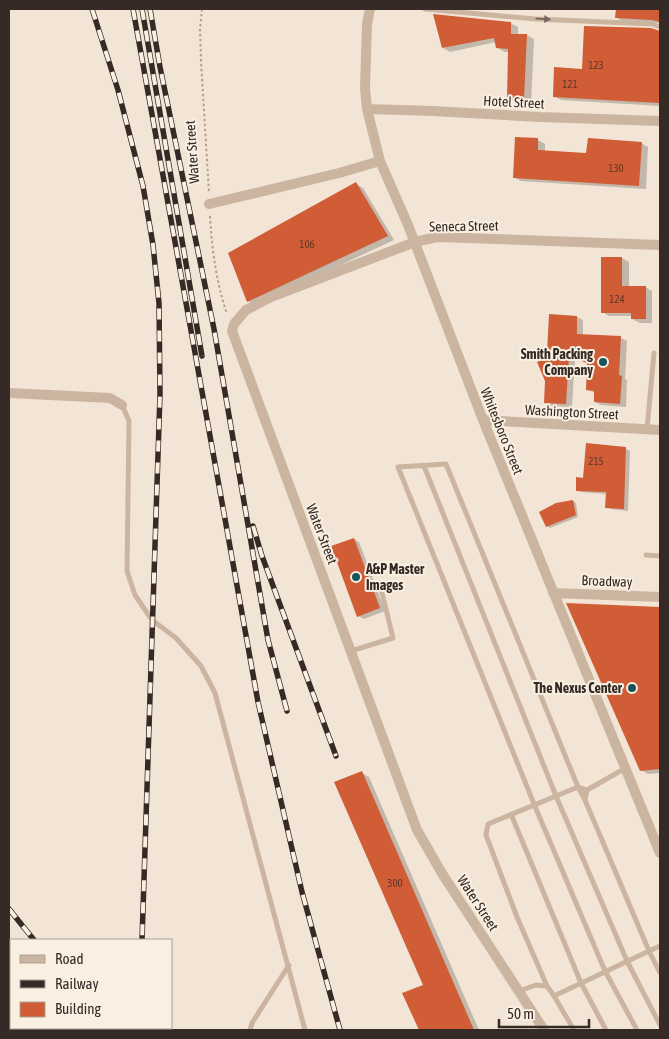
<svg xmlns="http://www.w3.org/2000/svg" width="669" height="1039" font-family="'Asap Condensed',sans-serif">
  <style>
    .shadow { fill: #0003 }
    .building { fill: #d05d36 }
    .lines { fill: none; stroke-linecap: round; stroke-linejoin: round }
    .path { stroke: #b79f8b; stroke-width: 2; stroke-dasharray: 2.5 2.5; stroke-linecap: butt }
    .lane { stroke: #cbb5a1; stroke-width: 5 }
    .street { stroke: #cbb5a1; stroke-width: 10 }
    .rail-casing { stroke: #352a25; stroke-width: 5.5 }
    .rail { stroke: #faf0e2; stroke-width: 4; stroke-dasharray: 11; stroke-linecap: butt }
    .oneway { fill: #78695d }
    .poi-dot { fill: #17555a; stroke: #faf0e2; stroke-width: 2 }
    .labels { text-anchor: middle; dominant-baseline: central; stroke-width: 4; stroke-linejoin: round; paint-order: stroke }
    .number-label { font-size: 11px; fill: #5c3729 }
    .street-label { font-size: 14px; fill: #352a25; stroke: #faf0e2 }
    .poi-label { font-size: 14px; font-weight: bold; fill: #352a25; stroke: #faf0e2; text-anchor: end }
  </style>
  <rect width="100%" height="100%" fill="#f3e5d6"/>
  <path class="shadow" d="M617 9H660V23L622 21 616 17Z
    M510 23 518 27V35H527L534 39 531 103H515L508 99 509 52H504L497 47 496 42 450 52 443 48Z
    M660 32V106L561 100 554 96 583 70Z
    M538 140 545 144V152L587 154 641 143 648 147 646 189 521 181 514 177Z
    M356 184 363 188 394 240 255 305 248 301Z
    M602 258H622L629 262V287H645L652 291V323H640L632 319V316H609L602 312Z
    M550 316 577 317 583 320V336L621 338 627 341 625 379 627 380 626 407 601 405 595 402V393L587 389 588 364 575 358 572 407 551 406 545 403Z
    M626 449 630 451 628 511 611 509 607 507V494L581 492 577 490 585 479Z
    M573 501 576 503 578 517 550 528 547 526Z
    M354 539 359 542 385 611 364 619 358 616Z
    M568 605 660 609V773L648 774 641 770Z
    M362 773 369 777 479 1030H420L404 993 425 985Z"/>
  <path class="building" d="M616 9H660V22L652 20 615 18Z
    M433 14 511 22V34H527L524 99 507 100 508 49 496 48 494 38 442 48Z
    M584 26 651 28 660 31 659 103 553 97 554 67 582 69Z
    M515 137 538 138V150L586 153 588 138 642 142 639 186 513 178Z
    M356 182 388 236 247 302 228 253Z
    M601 257H622V286H646V319H631V313H601Z
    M549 314 577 316V334L621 336 619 375 622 376 620 404 594 402V391L586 390 587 363 569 356 566 404 544 403 545 381 537 362 546 358 547 352Z
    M586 443 626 447 624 509 605 508 606 492 576 491V477L583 478Z
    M573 500 576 515 546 527 539 512 556 503Z
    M354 538 380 608 357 617 331 546Z
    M566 603 660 607V769L640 771Z
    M362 771 474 1030H419L402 993 423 985 334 782Z"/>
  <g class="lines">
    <path class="path" d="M202 9 200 29 201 61 209 193
      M210 216C212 250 216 281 227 314"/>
    <path class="lane" d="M425 9 536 19 652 24 660 27
      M122 405 129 421 127 571 135 595 152 620 176 638 201 666 215 693 305 1030
      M647 429 654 353
      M424 466 556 796 627 961 660 1025
      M646 555 660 556
      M351 651 393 638 381 589
      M585 800 578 787 446 464 398 467 534 804 605 971 637 1030
      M511 814 581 983 606 1030
      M660 946 649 951 660 973
      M547 986 517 917 486 835 488 824 578 787 587 790
      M519 991 536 985 547 986 554 996 649 951 585 800 587 790 624 769
      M554 996 574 1030
      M250 1030 252 1023 289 965"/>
    <path class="street" d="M370 9 367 24 365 88 367 109 380 161 408 225 483 420 660 853
      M367 109 433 111 539 117 660 121
      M209 204 339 173 380 161
      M9 393 110 398 122 405
      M483 420 660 430
      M553 593 660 597
      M544 1030 443 875 417 830 232 331 234 324 246 310 271 297 415 242 437 237 660 245"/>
    <defs>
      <path id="rail" d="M92 9 118 90 143 186 153 245 159 303 160 394 142 940
        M133 9 258 702 302 892 340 1030
        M142 9 202 356
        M150 9 160 67 214 329 268 640 287 711
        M253 526 262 556 336 756
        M9 909 34 940
        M86 1028 87 1030
        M139 1030V1028"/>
    </defs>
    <use href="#rail" class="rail-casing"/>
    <use href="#rail" class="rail"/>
  </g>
  <defs><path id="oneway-solid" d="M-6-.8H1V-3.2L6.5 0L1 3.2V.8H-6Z" transform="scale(1.25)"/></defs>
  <use class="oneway" href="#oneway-solid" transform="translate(543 19) rotate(3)"/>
  <g class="poi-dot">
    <circle cx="603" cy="362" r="5"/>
    <circle cx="356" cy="577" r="5"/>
    <circle cx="632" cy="688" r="5"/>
  </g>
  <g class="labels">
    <g class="number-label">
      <text x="596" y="65">123</text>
      <text x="570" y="84">121</text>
      <text x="616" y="168">130</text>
      <text x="307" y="244">106</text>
      <text x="617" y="299">124</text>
      <text x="596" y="461">215</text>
      <text x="395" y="883">300</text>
    </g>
    <g class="street-label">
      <text transform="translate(514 102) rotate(3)">Hotel Street</text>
      <text transform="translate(192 152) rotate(-94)">Water Street</text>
      <text transform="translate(464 226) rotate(-1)">Seneca Street</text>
      <text transform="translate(572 412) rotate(3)">Washington Street</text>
      <text transform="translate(502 431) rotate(68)">Whitesboro Street</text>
      <text transform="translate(322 534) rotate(69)">Water Street</text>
      <text transform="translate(607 581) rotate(2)">Broadway</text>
      <text transform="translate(478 903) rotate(57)">Water Street</text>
    </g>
    <g class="poi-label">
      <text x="593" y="354">Smith Packing<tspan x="593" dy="16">Company</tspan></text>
      <text x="366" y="569" text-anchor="start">A&amp;P Master<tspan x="366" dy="16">Images</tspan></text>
      <text x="622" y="688">The Nexus Center</text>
    </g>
  </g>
  <rect width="669" height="1039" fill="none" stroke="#352a25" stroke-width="20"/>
  <rect x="10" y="939" width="162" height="90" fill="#faf0e2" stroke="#aba196"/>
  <rect x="20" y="955" width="25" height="8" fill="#cbb5a1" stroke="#aba196"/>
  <text x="55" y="964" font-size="15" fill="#352a25">Road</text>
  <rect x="20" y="980" width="25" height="8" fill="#352a25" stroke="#aba196"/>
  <text x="55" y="989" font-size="15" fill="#352a25">Railway</text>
  <rect x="20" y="1002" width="25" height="15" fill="#d05d36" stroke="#aba196"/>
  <text x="55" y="1014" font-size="15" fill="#352a25">Building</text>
  <path d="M499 1019v8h90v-8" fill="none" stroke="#352a25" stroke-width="2.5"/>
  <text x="507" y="1019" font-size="15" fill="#352a25" stroke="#faf0e2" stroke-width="4" paint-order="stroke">50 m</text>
</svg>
